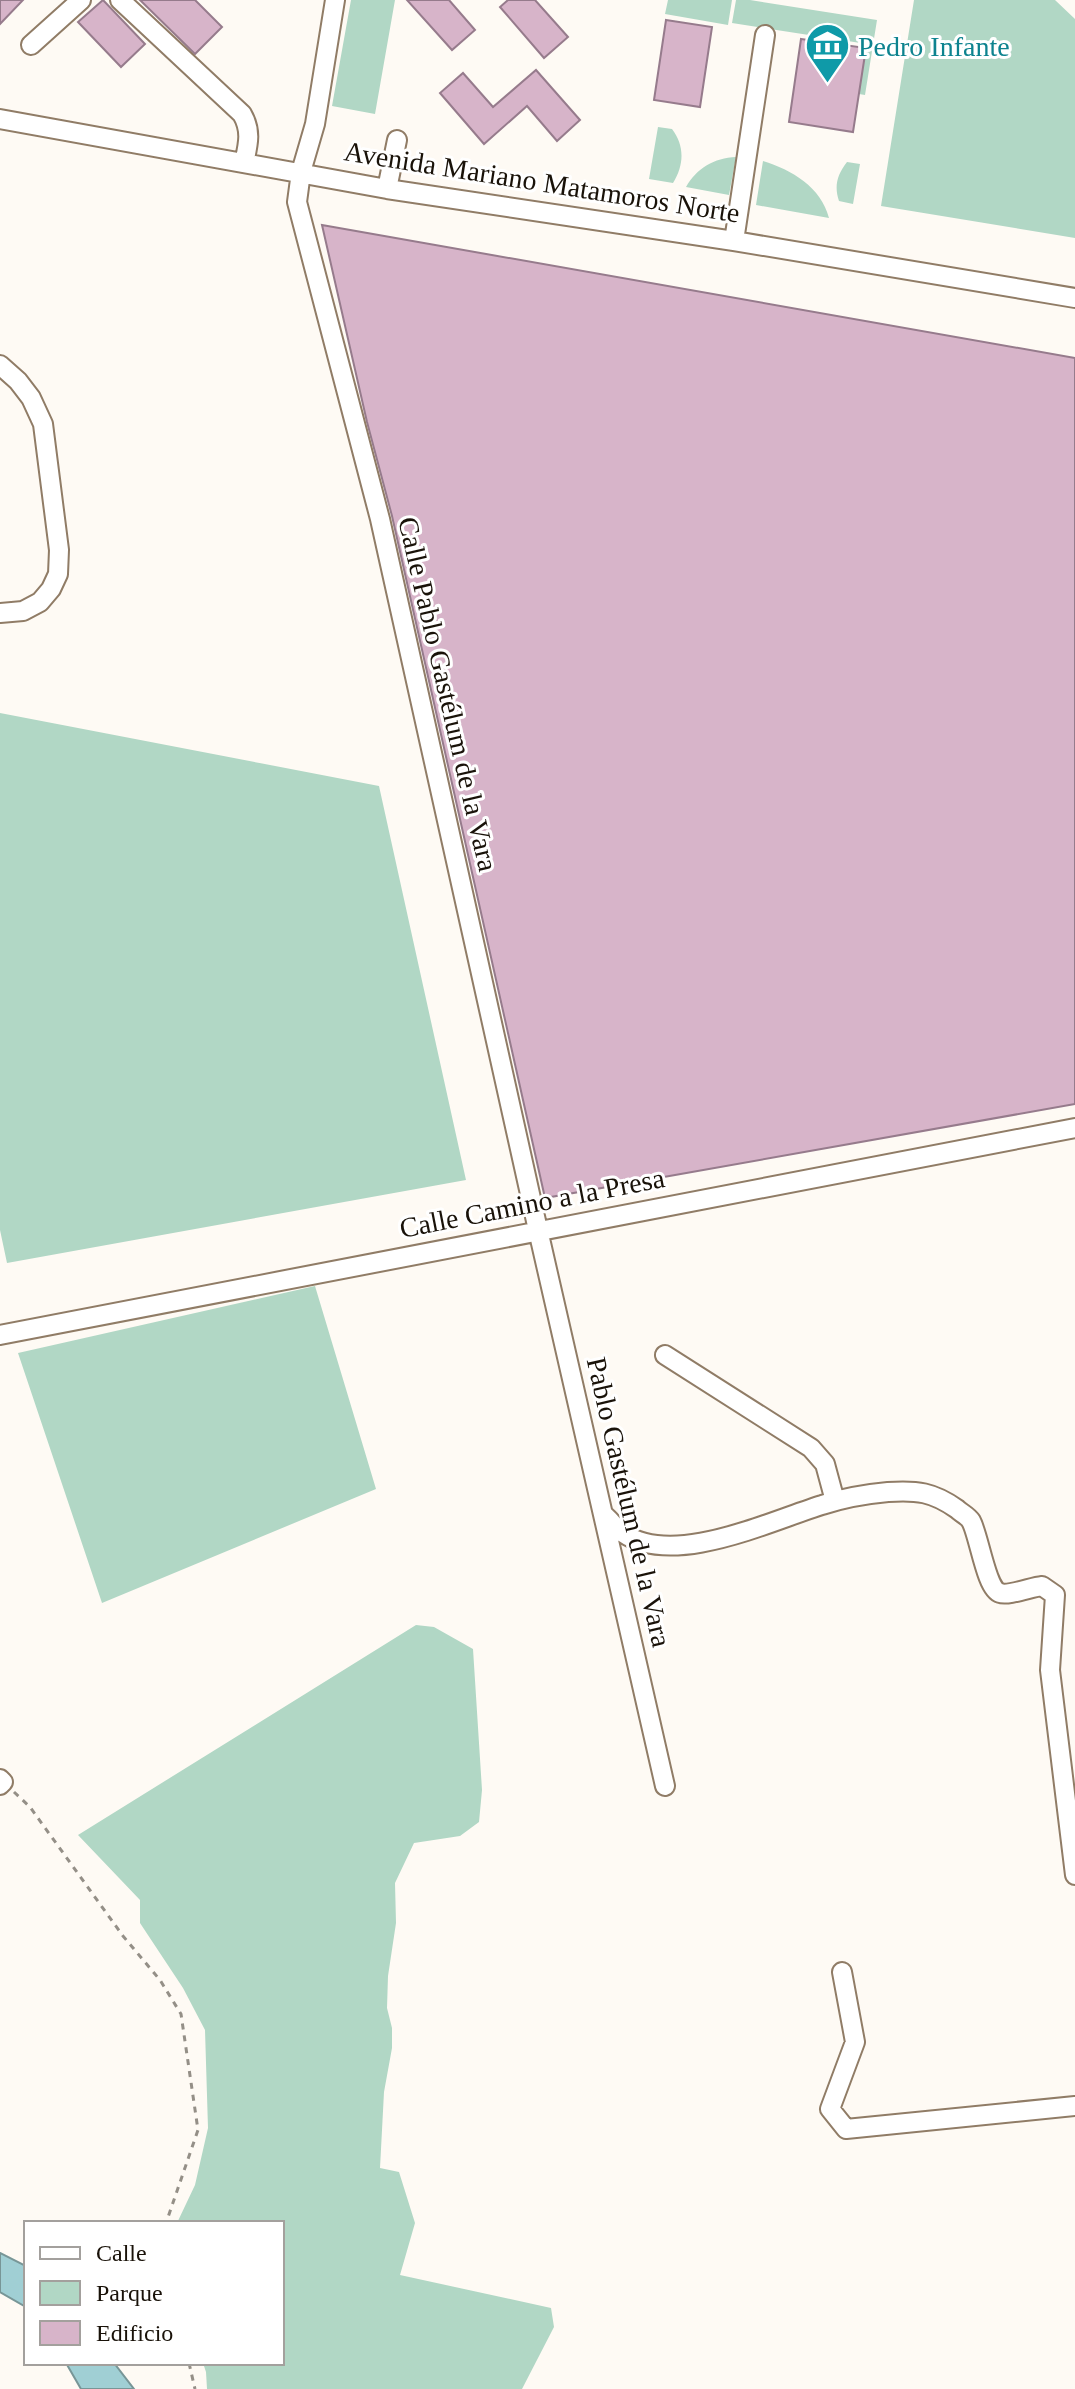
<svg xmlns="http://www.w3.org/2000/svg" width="1075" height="2389" font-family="Georgia,serif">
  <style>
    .green { fill: #b1d7c5 }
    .water { fill: #a0cfd4; stroke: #789697; stroke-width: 2 }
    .building { fill: #d7b4c9; stroke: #967b8c; stroke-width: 2 }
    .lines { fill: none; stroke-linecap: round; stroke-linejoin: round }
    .minor-casing { stroke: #907c66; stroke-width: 22 }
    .path { stroke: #948f87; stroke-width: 3; stroke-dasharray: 6 6; stroke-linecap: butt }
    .minor { stroke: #fff; stroke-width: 18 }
    .labels { text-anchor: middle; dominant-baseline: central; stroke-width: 6; stroke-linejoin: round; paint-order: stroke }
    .culture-label { font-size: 28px; fill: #0d838f; stroke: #fff; text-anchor: start }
    .street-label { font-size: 28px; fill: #191209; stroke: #fff }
  </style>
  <rect width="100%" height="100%" fill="#fefaf4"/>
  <path class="green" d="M351 0H395L375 114 332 106Z
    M668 0H732L728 25 665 14Z
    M736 0H750L877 20 865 95 859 94 867 44 732 23Z
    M914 0H1055L1075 19V238L881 206Z
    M658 127 672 129C685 146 684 165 673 183L649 179Z
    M736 157 729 195 686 187C697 168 714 158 736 157Z
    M763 161C792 170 821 187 829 218L756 205Z
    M847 162 860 164 853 204 839 201C834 186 837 175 847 162Z
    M0 713 379 786 466 1180 7 1263 0 1230Z
    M315 1286 376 1489 102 1603 18 1353Z
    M416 1625 434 1627 473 1649 482 1790 479 1822 460 1836 414 1843 395 1883 396 1923 388 1976 387 2008 392 2028V2048L384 2092 380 2168 399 2172 415 2223 400 2275 551 2308 554 2327 522 2389H207L206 2372 203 2363H282V2223H177L195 2185 208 2128 205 2030 183 1988 140 1923V1900L78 1835Z"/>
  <path class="water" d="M0 2253 26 2266V2307L0 2292Z
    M66 2363H114L134 2389H81Z"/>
  <path class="building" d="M0 0H23L0 24Z
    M103 0 145 44 121 67 78 22Z
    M140 0H195L222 27 195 54Z
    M407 0H449L475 30 452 50Z
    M508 0H535L568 37 544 58 500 7Z
    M666 20 712 27 700 107 654 100Z
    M801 39 866 48 853 132 789 122Z
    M536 70 580 120 557 141 527 106 484 144 440 93 463 73 493 107Z
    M322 225 1075 358V1104L545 1198 392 516 367 422Z"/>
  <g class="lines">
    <defs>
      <path id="minor" d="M120 0 242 114C252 131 248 145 244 163
        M335 0 315 124 301 172 297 202 380 519 538 1230 665 1786
        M31 45 81 0
        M0 119 387 189 734 241 1075 298
        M387 189 397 140
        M734 241 765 35
        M0 365 18 381 31 398 43 424 59 550 58 574 51 589 40 602 23 611 0 613
        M0 1335 1075 1128
        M665 1355 811 1448 825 1464 835 1501
        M605 1516C611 1521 616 1529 623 1533 673 1568 770 1521 822 1505 843 1498 866 1494 888 1492 917 1490 933 1492 957 1509 961 1513 968 1516 971 1521 979 1535 986 1589 1000 1593 1008 1596 1032 1587 1042 1586L1055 1595 1050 1670 1075 1875
        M0 1779 3 1782 0 1785
        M842 1972 855 2042 830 2109 846 2129 1075 2106"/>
    </defs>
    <use href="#minor" class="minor-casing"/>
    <path class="path" d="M14 1792 30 1807 123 1936 160 1980 181 2014 198 2130 166 2223
      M189 2363 195 2389"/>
    <use href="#minor" class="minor"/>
  </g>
  <defs>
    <symbol id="museum-pin" viewBox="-11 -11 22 30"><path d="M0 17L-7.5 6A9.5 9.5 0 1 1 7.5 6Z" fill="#0f9aa8" stroke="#fff"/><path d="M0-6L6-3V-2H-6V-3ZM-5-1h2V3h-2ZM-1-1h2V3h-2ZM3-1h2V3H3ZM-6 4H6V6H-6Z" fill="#fff"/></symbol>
  </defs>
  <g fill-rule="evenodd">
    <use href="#museum-pin" x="802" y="20" width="51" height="69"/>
  </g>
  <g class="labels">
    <g class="culture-label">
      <text x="858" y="46">Pedro Infante</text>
    </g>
    <g class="street-label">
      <text transform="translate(542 182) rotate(9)">Avenida Mariano Matamoros Norte</text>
      <text transform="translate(448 694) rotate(77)">Calle Pablo Gastélum de la Vara</text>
      <text transform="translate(532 1203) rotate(-11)">Calle Camino a la Presa</text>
      <text transform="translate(629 1502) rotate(77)">Pablo Gastélum de la Vara</text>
    </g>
  </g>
  <rect x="24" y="2221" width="260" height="144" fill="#ffffff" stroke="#a3a09d" stroke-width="2"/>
  <rect x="40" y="2247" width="40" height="12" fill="#ffffff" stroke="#a3a09d" stroke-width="2"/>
  <text x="96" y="2261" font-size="24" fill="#191209">Calle</text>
  <rect x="40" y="2281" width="40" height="24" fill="#b1d7c5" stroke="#a3a09d" stroke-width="2"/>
  <text x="96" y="2301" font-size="24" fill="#191209">Parque</text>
  <rect x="40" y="2321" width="40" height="24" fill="#d7b4c9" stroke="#a3a09d" stroke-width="2"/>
  <text x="96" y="2341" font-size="24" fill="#191209">Edificio</text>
</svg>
